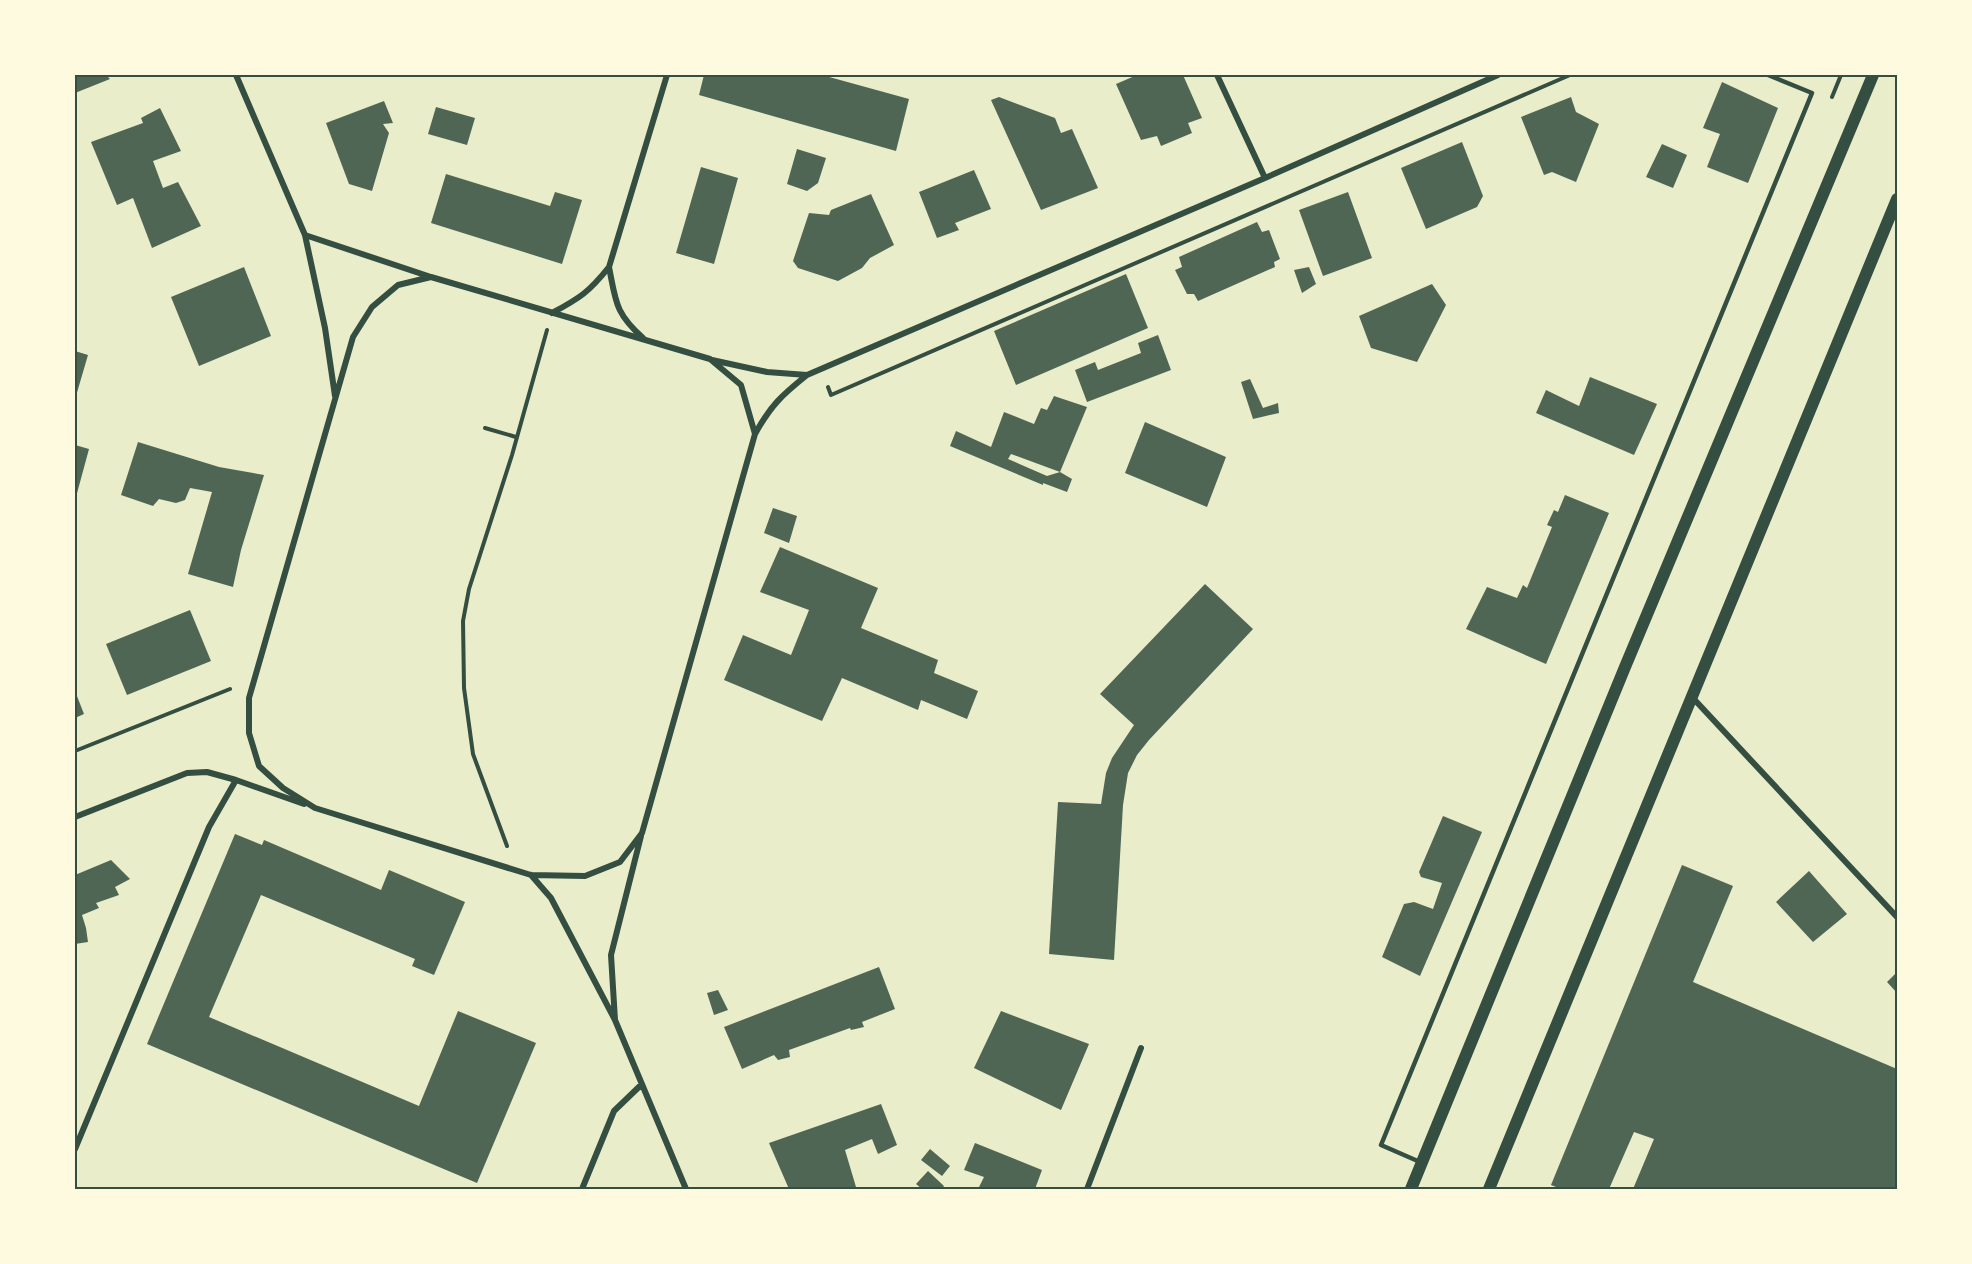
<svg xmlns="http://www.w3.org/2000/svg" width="1972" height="1264" font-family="'Roboto Condensed',sans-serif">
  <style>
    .building { fill: #4f6655 }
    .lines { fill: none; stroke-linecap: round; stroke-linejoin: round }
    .path { stroke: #344e41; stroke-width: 4 }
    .service { stroke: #344e41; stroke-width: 4.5 }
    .minor { stroke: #344e41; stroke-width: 6 }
    .secondary { stroke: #344e41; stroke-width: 12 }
    .neatline { fill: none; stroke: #344e41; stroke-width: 2 }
  </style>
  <rect width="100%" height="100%" fill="#e9edc9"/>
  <path class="building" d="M75 75H106L110 79 75 93Z
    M704 75H822L909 99 896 151 699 95Z
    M1137 75H1183L1202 118 1188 123 1192 133 1161 146 1157 136 1141 140 1116 84Z
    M1722 82 1778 108 1748 183 1707 167 1720 134 1703 128Z
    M999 97 1055 118 1061 133 1072 129 1098 188 1041 210 991 100Z
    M1571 97 1576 112 1599 124 1576 182 1552 172 1544 175 1521 117Z
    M384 101 393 123 383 124 389 133 372 191 349 184 326 123Z
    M436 107 475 118 467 145 428 134Z
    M160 108 181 151 153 161 163 188 178 182 201 226 152 248 133 198 117 205 91 142 143 123 141 118Z
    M1462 142 1483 196 1477 207 1426 229 1401 168Z
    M1662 144 1687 155 1673 188 1646 177Z
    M797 149 826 158 818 183 807 191 787 184Z
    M701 167 738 178 714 264 676 253Z
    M974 170 991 209 955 223 959 230 937 238 919 192Z
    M446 174 550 206 555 192 582 200 562 264 431 223Z
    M1348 192 1372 258 1323 276 1299 210Z
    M871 194 894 245 870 258 862 268 838 281 798 268 793 261 809 213 829 215 831 210Z
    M1257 222 1262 232 1269 230 1280 259 1274 262 1275 267 1198 301 1194 294H1187L1175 270 1182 267 1179 257Z
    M244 267 271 336 199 366 171 297Z
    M1309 267 1316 284 1302 293 1294 270Z
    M1126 274 1148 328 1016 385 994 331Z
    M1432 284 1446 305 1417 362 1371 348 1359 316Z
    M1158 335 1171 370 1087 402 1075 370 1095 362 1098 370 1141 353 1138 343Z
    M75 351 88 355 76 396H75Z
    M1590 377 1657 404 1634 455 1536 413 1546 390 1579 406Z
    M1250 379 1263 408 1278 403 1279 413 1253 419 1241 382Z
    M1054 396 1087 407 1060 472 1011 454 1008 459 1047 476 1060 472 1072 479 1067 492 1043 483V485L950 446 956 431 991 447 1004 412 1034 424 1041 408 1047 410Z
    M1145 422 1226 457 1207 507 1125 473Z
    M138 442 219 467 264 475 241 550 233 587 188 574 212 492 190 488 185 500 176 503 159 499 153 506 121 495Z
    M75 445 89 449 76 497H75Z
    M1565 495 1609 513 1546 664 1466 629 1487 587 1517 598 1523 585 1527 588 1552 527 1547 525 1554 510 1558 512Z
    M773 508 797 516 789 543 764 533Z
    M780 547 878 588 861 628 938 660 934 673 978 691 967 719 921 700 918 710 842 678 822 721 724 680 743 635 791 655 809 610 760 592Z
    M1205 584 1253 629 1149 740 1137 755 1128 773 1123 805 1114 960 1049 954 1058 802 1101 804 1106 773 1112 758 1134 725 1100 694Z
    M190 610 211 661 127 695 106 644Z
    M75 691 84 714 75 718Z
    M1443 816 1482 832 1420 976 1382 957 1404 904 1414 902 1433 909 1442 883 1421 877 1419 872Z
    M235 834 262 845 264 840 381 890 389 870 465 902 434 975 412 966 415 959 261 895 209 1017 419 1106 458 1011 536 1043 477 1183 147 1044Z
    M111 860 130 879 115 887 119 895 96 903 99 908 82 915 86 928 88 942 75 944V875Z
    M1682 865 1733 886 1693 982 1897 1069V1189H1633L1654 1139 1634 1132 1609 1189H1561L1551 1185Z
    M1809 871 1847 914 1813 942 1776 902Z
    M879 967 895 1009 862 1022 864 1027 851 1030 850 1028 789 1050 790 1057 778 1060 774 1055 742 1069 724 1027Z
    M1897 972V993L1887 982Z
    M718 990 728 1010 714 1015 707 993Z
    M1001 1011 1089 1044 1061 1110 974 1068Z
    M881 1104 897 1145 878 1154 872 1139 845 1150 856 1187 849 1189H789L769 1143Z
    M975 1143 1042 1170 1035 1189H978L984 1177 964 1170Z
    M930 1149 950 1166 942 1176 921 1160Z
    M928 1171 944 1186 942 1189H922L916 1184Z"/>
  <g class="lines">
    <path class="path" d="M1832 97 1841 75
      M828 387 831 395 1570 75
      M485 428 516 437
      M75 751 230 689
      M507 846 473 754 464 688 463 621 469 589 512 455 547 330"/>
    <path class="service" d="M1420 1162 1381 1145 1812 93 1768 75"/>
    <path class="minor" d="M236 75 305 235
      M1217 75 1265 178
      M609 267 667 75
      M431 277 710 359 741 385 755 434 642 833 620 862 585 876 531 875 315 808 283 788 259 766 249 733V698L353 337 372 307 398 285Z
      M552 313C580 298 589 292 609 267 616 302 615 313 643 338
      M712 360 767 372 807 375C782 395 771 405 755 434
      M807 375 1265 178 1498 75
      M335 396 325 328 305 235 431 277
      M1692 697 1897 917
      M75 817 187 773 207 772 236 780 304 804
      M531 875 551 898 615 1020 611 955 641 836
      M615 1020 686 1189
      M75 1149 209 827 236 780
      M582 1189 614 1111 642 1084
      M1087 1189 1141 1048"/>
    <path class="secondary" d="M1411 1189 1625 667 1873 75
      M1489 1189 1897 199"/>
  </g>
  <rect width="1972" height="1264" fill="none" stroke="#fefae0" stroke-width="153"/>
  <rect x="76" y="76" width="1820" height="1112" class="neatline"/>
</svg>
